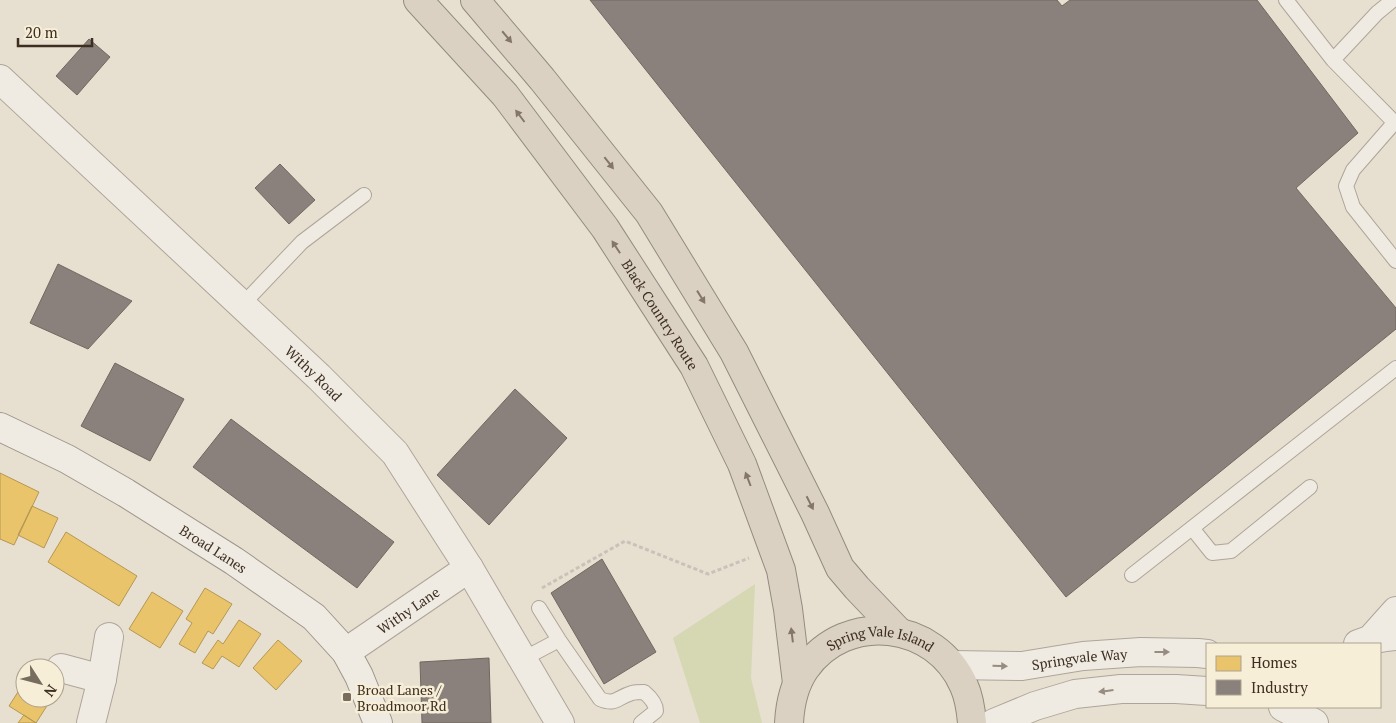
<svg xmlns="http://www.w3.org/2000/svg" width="1396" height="723" font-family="'PT Serif',serif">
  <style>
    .green { fill: #d6d7b3 }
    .homes { fill: #e9c46a; stroke: #b59754 }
    .industry { fill: #8a817c; stroke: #736860 }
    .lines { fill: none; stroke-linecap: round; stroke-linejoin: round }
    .lane-casing { stroke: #ada599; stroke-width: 16 }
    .street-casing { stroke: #ada599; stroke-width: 30 }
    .secondary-casing { stroke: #9c958a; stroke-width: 30 }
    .highway-casing { stroke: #928b80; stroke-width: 30 }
    .path { stroke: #c8c2b9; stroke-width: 3; stroke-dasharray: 4 2.5; stroke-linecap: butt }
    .lane { stroke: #efebe3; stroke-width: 14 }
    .street { stroke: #efebe3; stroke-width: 28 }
    .secondary { stroke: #efebe3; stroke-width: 28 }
    .highway { stroke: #dad1c2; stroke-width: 28 }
    .oneway { fill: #847769 }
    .oneway2 { fill: #968c82 }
    .poi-dot { fill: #786c5e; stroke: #f7eed8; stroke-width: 2 }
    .labels { text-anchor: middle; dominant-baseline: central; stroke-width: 5; stroke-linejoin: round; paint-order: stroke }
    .street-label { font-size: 14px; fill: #3d2e20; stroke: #f7eed8 }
    .poi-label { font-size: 14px; fill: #3d2e20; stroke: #f7eed8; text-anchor: start }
  </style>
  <rect width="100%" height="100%" fill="#e7e0d1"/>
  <path class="green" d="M755 584 751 678 762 723H700L673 638Z"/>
  <path class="homes" d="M0 473 39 492 14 545 0 539Z
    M32 506 58 518 44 548 18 535Z
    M66 532 137 576 119 606 48 562Z
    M205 588 232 604 213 634 208 631 195 653 179 644 192 623 186 619Z
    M152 592 183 611 160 648 129 629Z
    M239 620 261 634 239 667 222 656 213 669 202 663 218 640 223 644Z
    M278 640 302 661 276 690 253 668Z
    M25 681V698H52L36 723 9 706Z
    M24 715 36 723H37H18Z"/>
  <path class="industry" d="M590 0H1057L1062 6 1070 0H1257L1358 133 1296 188 1396 308V329L1066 597Z
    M89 39 110 57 77 95 56 76Z
    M280 164 315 200 289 224 255 188Z
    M58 264 132 301 88 349 30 323Z
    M115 363 184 399 150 461 81 426Z
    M515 389 567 438 489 525 437 475Z
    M231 419 394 542 357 588 193 467Z
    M602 559 656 652 604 684 551 593Z
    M489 658 491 723H422L420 662Z"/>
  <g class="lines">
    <defs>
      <path id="lane" d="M1286 0 1333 60 1396 124
        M1333 60 1377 13 1393 0
        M1394 123 1353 170 1346 186 1353 207 1396 261
        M242 305 302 242 364 195
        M1192 528 1212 553 1231 551 1310 487
        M1132 575 1396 368
        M539 608 559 640 600 699C616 706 617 697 632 693 635 692 640 692 644 692 650 697 656 703 656 711L641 723
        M523 659 559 640"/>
      <g id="street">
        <path id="s1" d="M0 79 319 377 395 453 469 568 560 723"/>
        <path d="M1371 639 1396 611"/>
        <path d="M1358 644C1371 639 1382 637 1396 636"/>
        <path id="s2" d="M346 652 469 568"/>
        <path id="s3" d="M952 665 1022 666 1083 656 1141 652 1198 653 1207 654"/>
        <path d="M61 668 102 679"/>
        <path d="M1283 707 1314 723"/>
        <path d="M91 723 102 679 109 637"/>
        <path d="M994 723 1035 706 1075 694 1121 689H1176L1207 691"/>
      </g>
      <g id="secondary">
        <path id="s4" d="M0 427 67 459 126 493 234 561 314 617 346 652 359 676 378 723"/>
      </g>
      <g id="highway">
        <path id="s5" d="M418 0 505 95 605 228 694 366 742 464 781 570 788 609 797 683"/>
        <path d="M475 0 542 79 649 213 734 352 815 513 840 568 857 588 899 632"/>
        <path id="s6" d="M789 723C790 704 794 685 805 669 846 610 936 621 964 686 969 697 971 711 972 723"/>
      </g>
    </defs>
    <use href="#lane" class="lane-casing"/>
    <use href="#street" class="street-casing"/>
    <use href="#secondary" class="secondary-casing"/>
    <use href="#highway" class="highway-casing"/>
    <path class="path" d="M542 588 625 541 708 574 749 558"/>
    <use href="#lane" class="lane"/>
    <use href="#street" class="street"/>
    <use href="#secondary" class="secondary"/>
    <use href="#highway" class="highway"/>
  </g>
  <defs><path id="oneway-solid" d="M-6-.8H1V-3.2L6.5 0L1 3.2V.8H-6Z" transform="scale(1.25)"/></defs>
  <g class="oneway">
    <use href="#oneway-solid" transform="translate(507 37) rotate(50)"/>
    <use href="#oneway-solid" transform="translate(520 116) rotate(-127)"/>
    <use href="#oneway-solid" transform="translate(609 163) rotate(52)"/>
    <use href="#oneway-solid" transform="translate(616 247) rotate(-123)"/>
    <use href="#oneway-solid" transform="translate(701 297) rotate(58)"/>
    <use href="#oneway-solid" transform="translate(748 479) rotate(-111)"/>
    <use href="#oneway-solid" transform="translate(810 503) rotate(63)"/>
    <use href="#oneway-solid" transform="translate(792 635) rotate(-97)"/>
  </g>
  <g class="oneway2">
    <use href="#oneway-solid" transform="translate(1162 652)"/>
    <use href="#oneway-solid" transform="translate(1000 666) rotate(1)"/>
    <use href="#oneway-solid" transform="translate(1106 691) rotate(173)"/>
  </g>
  <rect class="poi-dot" x="342" y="692" width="10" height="10" rx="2.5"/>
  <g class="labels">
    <g class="street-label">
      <text stroke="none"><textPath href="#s5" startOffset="398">Black Country Route</textPath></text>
      <text stroke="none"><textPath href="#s1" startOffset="430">Withy Road</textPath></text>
      <text stroke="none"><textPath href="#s4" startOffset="246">Broad Lanes</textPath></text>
      <text stroke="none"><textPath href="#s2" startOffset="75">Withy Lane</textPath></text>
      <text stroke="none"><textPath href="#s6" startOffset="145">Spring Vale Island</textPath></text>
      <text stroke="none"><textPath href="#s3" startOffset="128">Springvale Way</textPath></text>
    </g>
    <g class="poi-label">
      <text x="357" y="689">Broad Lanes /<tspan x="357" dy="16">Broadmoor Rd</tspan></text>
    </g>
  </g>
  <rect x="1206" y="643" width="175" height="65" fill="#f7eed8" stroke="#ada18e"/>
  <rect x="1216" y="656" width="25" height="15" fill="#e9c46a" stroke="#ada18e"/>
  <text x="1251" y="668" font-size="15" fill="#3d2e20">Homes</text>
  <rect x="1216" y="680" width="25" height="15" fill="#8a817c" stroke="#ada18e"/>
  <text x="1251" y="693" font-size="15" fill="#3d2e20">Industry</text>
  <g transform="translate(40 683) rotate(126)"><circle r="24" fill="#f7eed8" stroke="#ada18e"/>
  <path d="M0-4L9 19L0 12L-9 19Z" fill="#786c5e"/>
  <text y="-8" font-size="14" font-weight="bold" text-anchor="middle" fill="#3d2e20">N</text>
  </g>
  <path d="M18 38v8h74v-8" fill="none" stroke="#3d2e20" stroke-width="2.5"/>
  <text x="25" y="38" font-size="15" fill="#3d2e20" stroke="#f7eed8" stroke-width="4" paint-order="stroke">20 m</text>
</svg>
